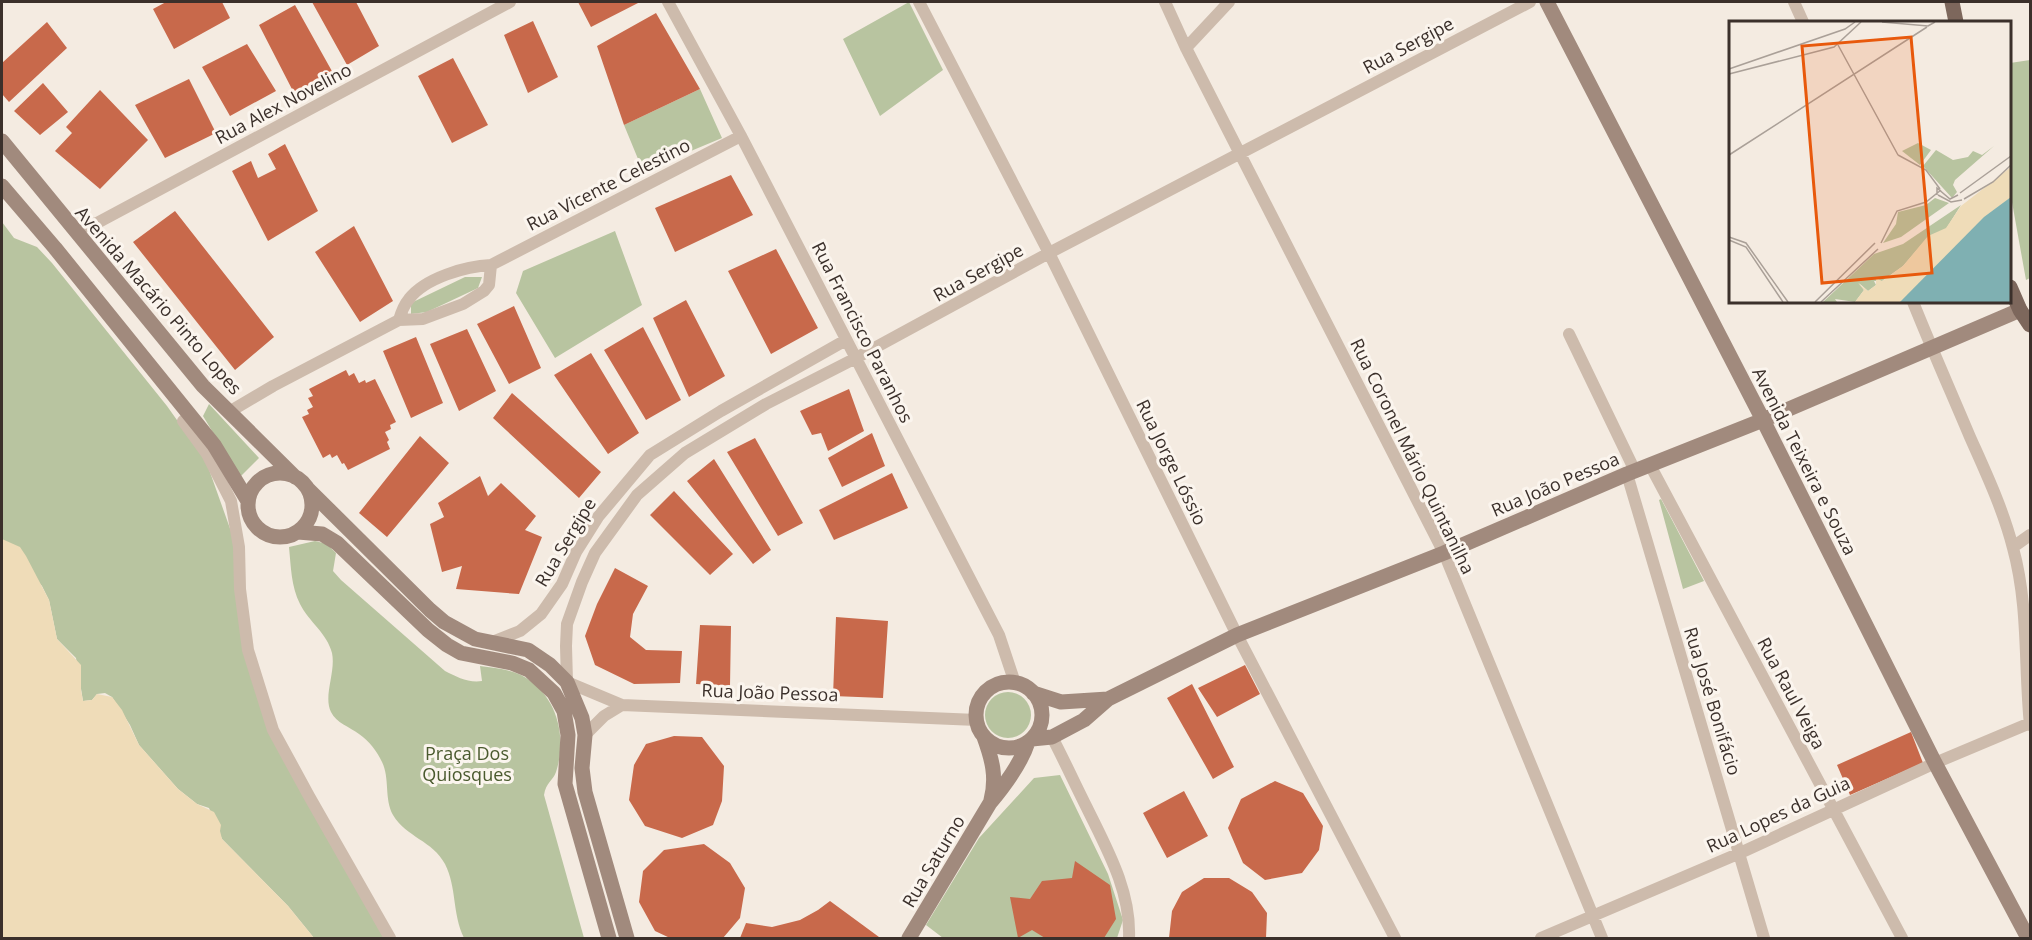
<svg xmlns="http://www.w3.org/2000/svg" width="2032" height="940" font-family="'Open Sans',sans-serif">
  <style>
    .green { fill: #b8c4a0 }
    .sand { fill: #efdcb8 }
    .building { fill: #c8694b }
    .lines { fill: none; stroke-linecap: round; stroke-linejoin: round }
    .street { stroke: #cdbbac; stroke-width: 12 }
    .secondary { stroke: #a18a7d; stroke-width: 15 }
    .primary { stroke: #7d675c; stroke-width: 15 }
    .labels { text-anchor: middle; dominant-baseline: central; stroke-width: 6; stroke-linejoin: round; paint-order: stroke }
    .street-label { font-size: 18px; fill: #3b302b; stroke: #fbf5ee }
    .park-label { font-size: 18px; fill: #4a5a2e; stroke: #fbf5ee }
    .inset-road { fill: none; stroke: #aaa098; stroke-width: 1.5 }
    .view { fill: #e8590c; fill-opacity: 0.15; stroke: #e8590c; stroke-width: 3 }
    .inset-edge { fill: none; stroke: #3b302b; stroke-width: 3 }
  </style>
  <rect width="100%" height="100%" fill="#f4ebe1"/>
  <path class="green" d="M909 2 943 70 880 116 843 39Z
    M2030 60V278L2026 280 2010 191V63Z
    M700 89 722 138 643 171 624 125Z
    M2 222 14 238 37 247 52 263 167 406 206 461 238 551 248 650 266 715 390 938H314L288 906 222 839 209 808 197 804 178 789 139 745 130 725 112 697 105 693 97 694 92 700 83 701 76 658 57 639 49 600 42 586 2 539Z
    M615 231 642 305 555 358 516 293 523 271Z
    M465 277H482L478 288 427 312 411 314V303Z
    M209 404 259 458 240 477 203 416Z
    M1661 499 1704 581 1683 589 1659 500Z
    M315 541 327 544 336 553 333 571 341 580 445 671C457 677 468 683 482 681L480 666C494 668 509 669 521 675 556 693 568 735 556 772 553 781 546 782 544 795L584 938H464C452 913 457 888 445 864 433 841 406 837 393 815 384 799 390 778 382 762 377 751 369 741 359 734 350 727 336 723 331 712 323 696 336 672 332 653 327 633 309 622 300 604 291 586 291 567 289 547Z
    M985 715a23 23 0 1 1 46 0a23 23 0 1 1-46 0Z
    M1060 775 1108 874 1123 920 1117 938H943L926 925 979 838 1034 778Z"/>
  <path class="sand" d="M2 524V539L20 547 26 556 49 600 57 639 81 665V690L83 701 92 700 97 694 112 697 122 710 139 745 178 789 197 804 214 812 221 825 220 831 222 839 288 906 314 938H2Z"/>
  <path class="building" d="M166 2H222L230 18 174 49 153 9Z
    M312 2H356L379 46 347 65Z
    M578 2H640L591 27Z
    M295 5 333 73 295 95 259 25Z
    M656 13 700 89 624 125 597 46Z
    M533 21 558 77 528 93 504 35Z
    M47 22 67 48 9 102 2 94V63Z
    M247 44 276 91 230 116 202 67Z
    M453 58 488 125 452 143 418 76Z
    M189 79 216 133 165 158 135 105Z
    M43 83 68 112 40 135 14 111Z
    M100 90 148 140 100 189 55 151 72 133 66 127Z
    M285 144 318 211 268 241 232 171 251 161 258 178 276 169 268 154Z
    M731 175 753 215 675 252 655 208Z
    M175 211 274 337 235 370 133 242Z
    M354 226 393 301 360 322 315 252Z
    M776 249 818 328 771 354 728 271Z
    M686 300 725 376 689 397 653 318Z
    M514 306 541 368 509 384 477 324Z
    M643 327 681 400 646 420 604 350Z
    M467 329 496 391 459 411 430 344Z
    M416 337 443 403 411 418 383 351Z
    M591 353 639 433 608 454 554 375Z
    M346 370 349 376 354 373 359 383 365 380 366 383 375 379 396 422 390 425 391 429 385 432 389 440 387 442 390 449 348 470 344 463 342 464 337 455 332 458 330 454 323 458 302 417 309 414 307 410 313 407 308 398 313 396 309 389Z
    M849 389 864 431 828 451 821 433 812 435 800 411Z
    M512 393 601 472 579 498 493 418Z
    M872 433 885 466 842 487 828 458Z
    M420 436 449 463 387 537 359 513Z
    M755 438 803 523 778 536 727 452Z
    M714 459 771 550 753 564 687 481Z
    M892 473 908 508 834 540 819 510Z
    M480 476 488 496 501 483 536 516 525 530 542 537 519 594 456 589 462 566 442 572 430 524 444 517 438 503Z
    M674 491 733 554 710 575 650 515Z
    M615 568 648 586 633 614 630 637 646 650 682 651 680 683 634 684 595 665 585 636 597 604Z
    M836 617 888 621 883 698 833 696Z
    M700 625 731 626 730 686 696 684Z
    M1245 665 1260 694 1217 717 1198 688Z
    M1192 684 1234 767 1213 779 1167 698Z
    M1911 732 1923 763 1850 795 1837 765Z
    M674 736 702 737 724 766 722 801 713 825 682 838 645 826 629 800 634 765 646 744Z
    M1275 781 1303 793 1323 826 1319 850 1302 873 1265 880 1243 863 1228 828 1241 799Z
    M1184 791 1208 836 1167 858 1143 813Z
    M704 844 730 863 745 888 740 918 723 938H670L655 931 639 902 643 871 664 850Z
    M1075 861 1110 885 1116 919 1104 938H1045L1032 930 1018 938 1010 897 1030 899 1042 881 1072 878Z
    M1204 878H1229L1252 892 1267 913 1266 938H1169L1172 911 1182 892Z
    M830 901 879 937 740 938 746 923 772 927 800 920 818 910Z"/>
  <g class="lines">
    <path class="street" d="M668 2 741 136 999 635 1015 683
      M919 2 1049 253 1237 635 1395 938
      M1165 2 1186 48 1444 553 1602 938
      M1794 2 1803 22
      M1186 48 1229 2
      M71 227 80 228 97 223 510 2
      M1913 302C1931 347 1951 392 1970 437 1986 473 2003 509 2013 548 2029 606 2024 666 2030 725
      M399 320C401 313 404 305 409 299 425 278 466 266 491 265L741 136
      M1569 334 1635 471
      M229 412 273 386 399 320 423 319 463 304 484 291 489 285 491 265
      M191 415 183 421 207 454 231 501 239 547 240 589 248 650 273 730 309 796 390 938
      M1650 465 1902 938
      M1627 474 1764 938
      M2013 547 2030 535
      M492 642 520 631 541 614 562 584 576 552 598 517 650 455 721 411 846 340
      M977 720 622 705 567 682 566 646 567 624 582 582 595 553 637 495 685 453 766 404 856 358 1049 253 1530 2
      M585 735 604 716 622 705
      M1052 737C1064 760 1075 784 1087 808 1107 849 1131 891 1129 938
      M1541 938 1740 853 1935 763 2030 723"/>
    <path class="secondary" d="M1547 2 1763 420 1935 763 2028 938
      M2 141 203 386 295 477
      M2 186 55 248 214 445 248 501
      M248 505a32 32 0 1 1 64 0a32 32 0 1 1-64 0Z
      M308 489 430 610 444 622 475 639 528 650 550 665 567 682 582 718 585 735 582 768 585 792 627 938
      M298 532 322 534 337 543 428 630 447 645 461 653 512 663 529 670 554 693 564 711 568 735 565 784 609 938
      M976 715a33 33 0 1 1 66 0a33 33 0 1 1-66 0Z
      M1033 693 1061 702 1108 699
      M984 737C992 759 997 777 991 800
      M1032 739 1052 737 1084 720 1108 699 1237 635 1444 553 1627 474 1763 420 2020 310
      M909 938 990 803C1005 785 1021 764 1028 742"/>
    <path class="primary" d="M1952 2 1956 22
      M2010 287 2020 310 2030 325"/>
  </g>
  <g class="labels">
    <g class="street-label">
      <text transform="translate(1408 45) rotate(-28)">Rua Sergipe</text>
      <text transform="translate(283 103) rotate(-28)">Rua Alex Novelino</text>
      <text transform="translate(608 184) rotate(-27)">Rua Vicente Celestino</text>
      <text transform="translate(978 272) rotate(-29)">Rua Sergipe</text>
      <text transform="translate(159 300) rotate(49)">Avenida Macário Pinto Lopes</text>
      <text transform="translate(863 332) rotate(63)">Rua Francisco Paranhos</text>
      <text transform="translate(1413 456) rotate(64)">Rua Coronel Mário Quintanilha</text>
      <text transform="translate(1805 461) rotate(63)">Avenida Teixeira e Souza</text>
      <text transform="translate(1172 462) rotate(64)">Rua Jorge Lóssio</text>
      <text transform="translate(1555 484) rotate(-23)">Rua João Pessoa</text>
      <text transform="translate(565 542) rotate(-59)">Rua Sergipe</text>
      <text transform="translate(770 692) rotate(2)">Rua João Pessoa</text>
      <text transform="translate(1792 693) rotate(62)">Rua Raul Veiga</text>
      <text transform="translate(1713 701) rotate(73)">Rua José Bonifácio</text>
      <text transform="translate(1778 814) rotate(-25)">Rua Lopes da Guia</text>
      <text transform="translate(933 861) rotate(-59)">Rua Saturno</text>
    </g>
    <g class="park-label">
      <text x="467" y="753">Praça Dos<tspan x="467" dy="21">Quiosques</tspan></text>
    </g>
  </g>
  <g transform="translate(1729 21)">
    <rect width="282" height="282" fill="#f4ebe1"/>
    <path d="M189 122 202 129 191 144 173 130ZM265 125 226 159 224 164 228 171 223 177 194 145 207 129 224 139 239 136 244 130 253 134ZM206 177 220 182 172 216 154 222 167 203 169 191 197 184ZM232 184 217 208 199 216 174 245 153 260H145L147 264 139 270 130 262 135 269 126 281 106 278 108 281H94L145 233 174 223Z" fill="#b8c4a0"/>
    <path d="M282 146V180L179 281H126L135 269 129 262 139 270 147 264V257L153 260 174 245 199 215 217 207 232 185Z" fill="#efdcb8"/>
    <path d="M282 176V281H171L255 196Z" fill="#7fb0b2"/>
    <path class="inset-road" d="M153 1 199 5 206 1M109 24 169 134M0 48 116 8 126 1M0 53 105 26 132 1M0 134 198 6M169 134 197 149 211 168M231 172 282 135M208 174V167L221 178 229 174M209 174 222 181 233 179M235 178 264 161 282 144M0 216 17 222 59 281M0 219 17 226 54 281M152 222 168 190 197 181 212 169M86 281 146 222M92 281 149 228"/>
    <path class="view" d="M182 16 203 252 93 262 73 25Z"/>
    <rect width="282" height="282" class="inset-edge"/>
  </g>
  <rect width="2032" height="940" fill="none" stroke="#3b302b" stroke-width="6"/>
</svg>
